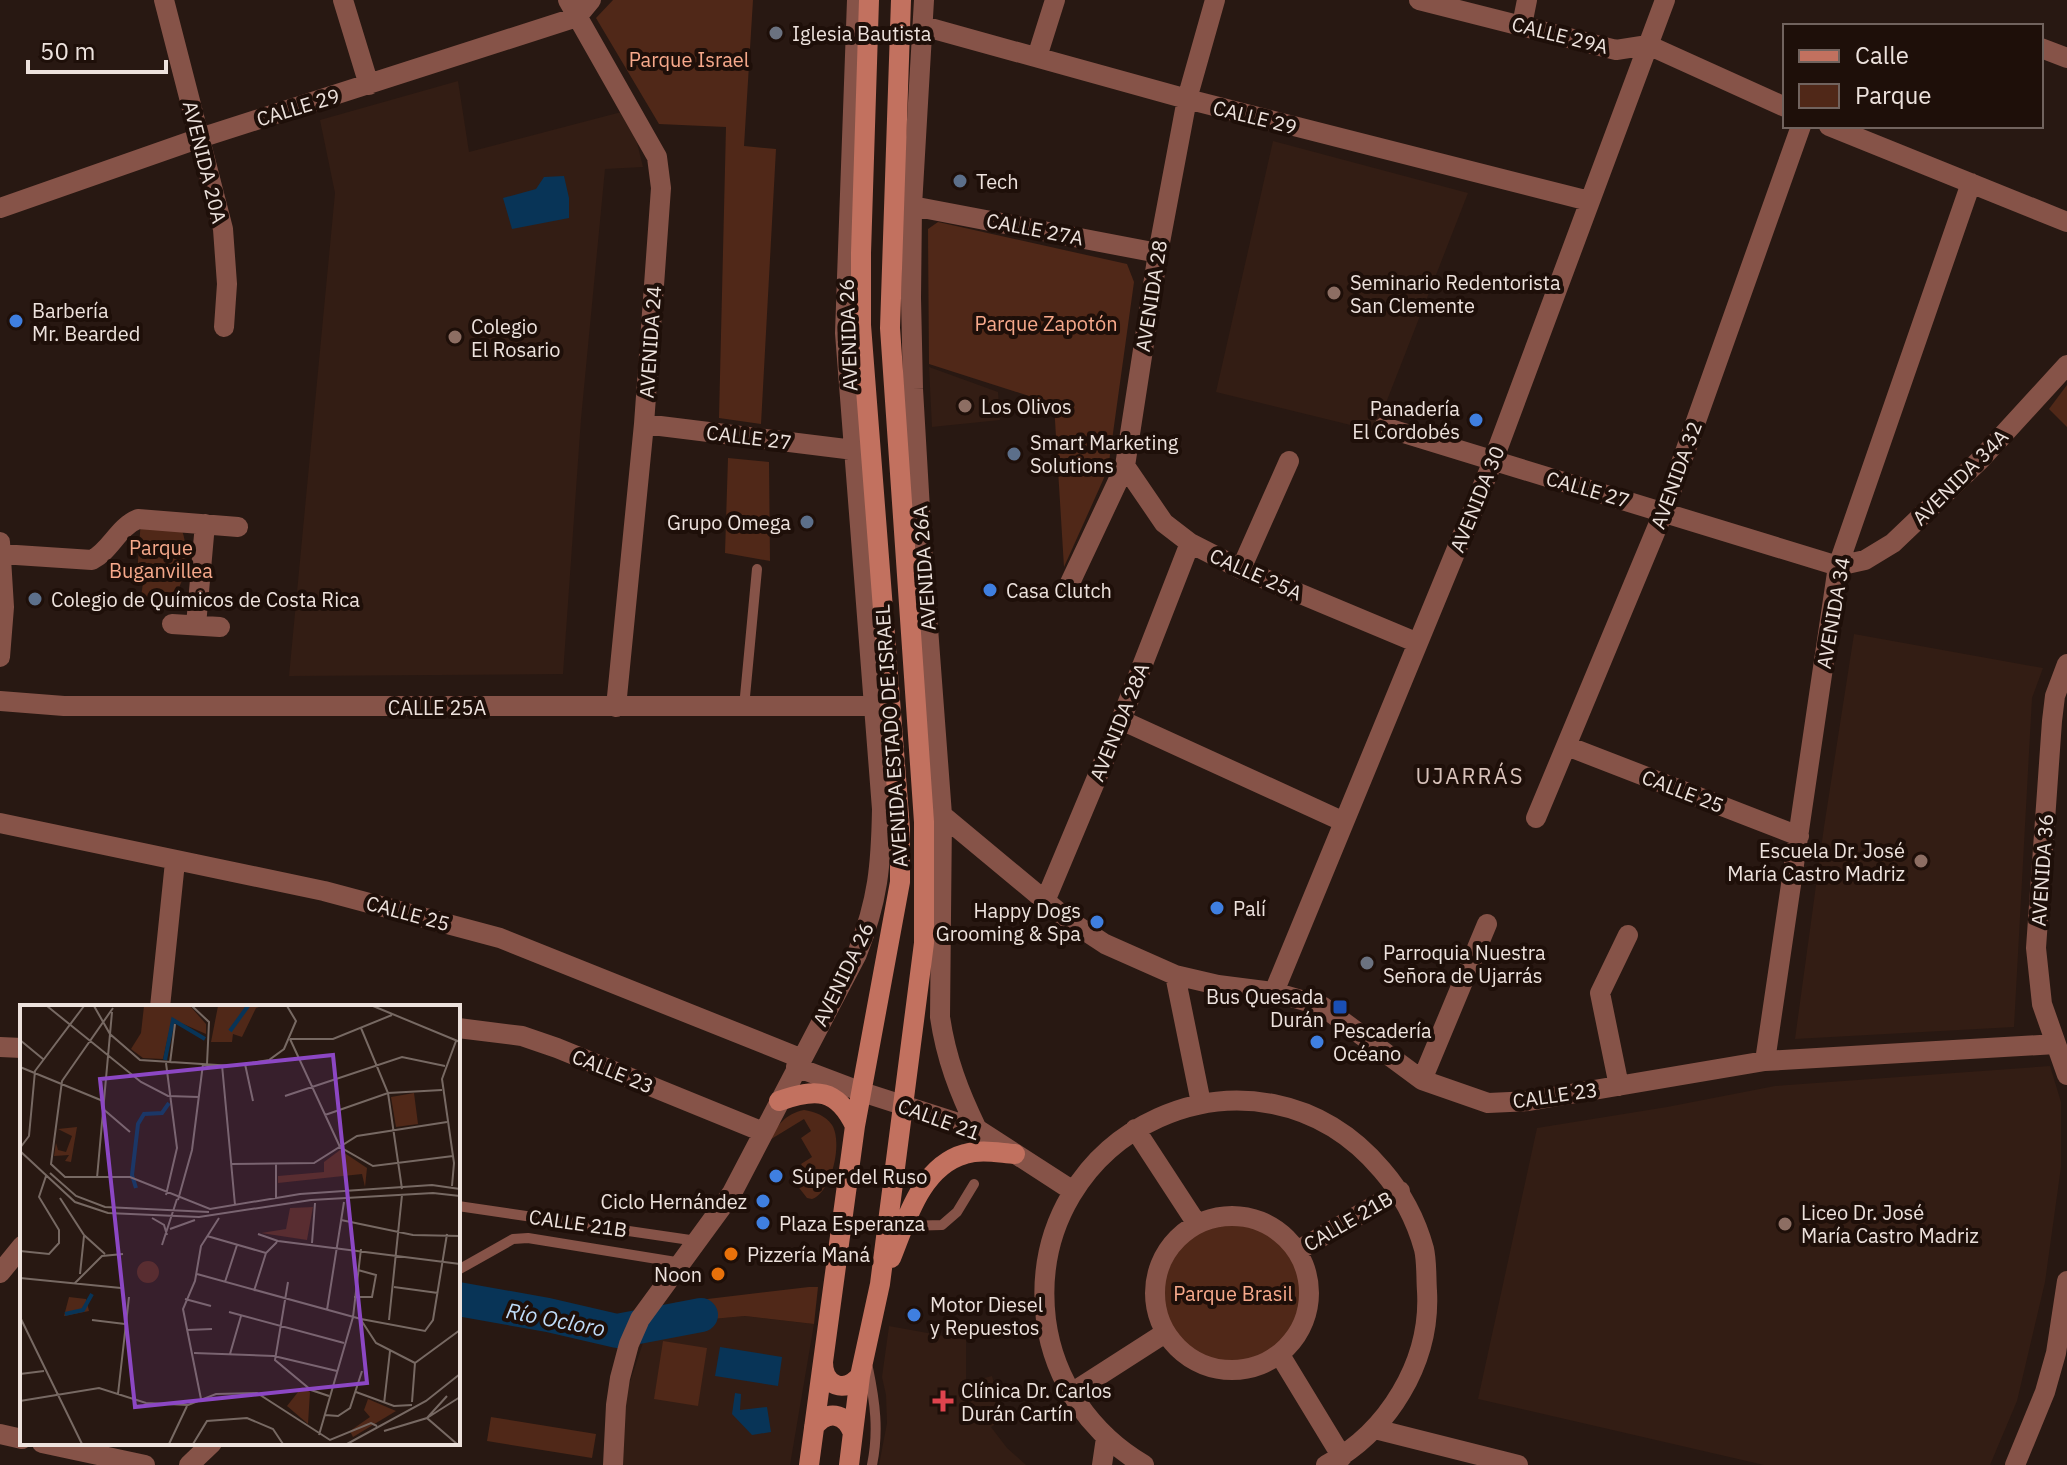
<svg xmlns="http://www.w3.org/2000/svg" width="2067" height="1465" font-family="'IBM Plex Sans',sans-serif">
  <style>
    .built { fill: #331d14 }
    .green { fill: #502818 }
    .water { fill: #083457 }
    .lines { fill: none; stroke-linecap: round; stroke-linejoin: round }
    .river { stroke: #083457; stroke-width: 34 }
    .lane { stroke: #865348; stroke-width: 10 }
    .street { stroke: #865348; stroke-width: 20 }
    .secondary { stroke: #c2715f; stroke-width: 20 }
    .worship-dot { fill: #6b7280; stroke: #1e0f09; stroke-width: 3 }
    .service-dot { fill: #5c6f8a; stroke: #1e0f09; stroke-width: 3 }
    .education-dot { fill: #8d6e63; stroke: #1e0f09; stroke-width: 3 }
    .shop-dot { fill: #3f7fe0; stroke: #1e0f09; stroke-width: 3 }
    .transit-dot { fill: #1a4fb4; stroke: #1e0f09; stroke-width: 3 }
    .food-dot { fill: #e8710a; stroke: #1e0f09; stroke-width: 3 }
    .health-dot { fill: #e0444e; stroke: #1e0f09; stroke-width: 3 }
    .labels { text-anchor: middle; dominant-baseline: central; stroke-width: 8; stroke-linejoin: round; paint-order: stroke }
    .poi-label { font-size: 20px; fill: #ede2dd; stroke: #1e0f09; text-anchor: start }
    .street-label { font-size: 20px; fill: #ede2dd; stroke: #1e0f09 }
    .park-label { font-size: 20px; fill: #f7a98b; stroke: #1e0f09 }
    .neighbourhood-label { font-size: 22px; letter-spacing: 2px; fill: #d9c3bb; stroke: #1e0f09 }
    .water-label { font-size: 22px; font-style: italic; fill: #bedbf8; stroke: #1e0f09 }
    .inset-river { fill: none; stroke: #083457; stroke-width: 4 }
    .inset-road { fill: none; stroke: #776963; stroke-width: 2 }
    .view { fill: #8c47c4; fill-opacity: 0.15; stroke: #8c47c4; stroke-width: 4 }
    .inset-edge { fill: none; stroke: #ede2dd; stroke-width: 4 }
  </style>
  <rect width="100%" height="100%" fill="#281812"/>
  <path class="built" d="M458 81 469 152 629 110 643 167 605 169 581 419 563 674 289 676 335 193 320 120Z
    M1273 141 1468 193 1375 431 1216 392Z
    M929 367 998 392 1000 420 932 427Z
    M1854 634 2043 668 2032 698 2014 1027 1795 1039 1824 827Z
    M2050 1066 2061 1102V1167L2045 1282 2017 1401 1990 1465H1764L1478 1399 1537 1128 1667 1107 1775 1086Z
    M745 1316 814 1324 790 1465H622V1430L627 1391 647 1331 680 1322Z
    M889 1326 966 1340V1383L992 1376 1004 1419 991 1427 1007 1448 1026 1465H879L887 1423 886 1395 882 1377Z"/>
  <path class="green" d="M613 0H753L744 146 776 149 761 424 719 418 726 127 659 124 596 18Z
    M938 222 1127 264 1134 282 1108 469 1064 567 1054 404 929 364 928 229Z
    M2067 385V427L2049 409Z
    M728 458 769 462 770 561 725 553Z
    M141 519 180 526C190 546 187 579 174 596L164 599 141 597 144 576 137 575Z
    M804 1110C815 1112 825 1115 832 1125 843 1142 832 1192 812 1199L807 1198 793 1180 806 1172 801 1164 812 1157 801 1138 811 1131 804 1119 768 1141C778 1125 785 1114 804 1110Z
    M1163 1293a70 70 0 1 1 140 0a70 70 0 1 1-140 0Z
    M809 1287H818L814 1324 745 1316 680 1322 647 1331 654 1318 674 1303Z
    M663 1341 707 1348 698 1406 654 1399Z
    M491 1417 596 1434 592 1458 487 1441Z"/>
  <path class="water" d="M564 176 569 198V218L512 229 503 198 536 189 544 177Z
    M720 1347 782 1357 778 1386 715 1376Z
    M735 1393 741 1394 740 1410 767 1407 771 1432 752 1435 732 1414Z"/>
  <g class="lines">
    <path class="river" d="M458 1299 548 1315 617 1331 701 1315"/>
    <path class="lane" d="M744 707 757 569
      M458 1206 697 1241
      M904 1226 942 1225 957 1212 974 1184
      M458 1270 513 1239 528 1238 682 1263
      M868 1368C875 1402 879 1431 872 1465"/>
    <path class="street" d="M164 0 223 229 227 284 224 327
      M343 0 369 85
      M568 0 657 157 661 188 644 424 616 707
      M924 0 912 206 911 298 913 389 923 561 942 815 940 1017C946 1058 959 1092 977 1129
      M1419 0 1616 50 1648 45 1785 107
      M1522 25 1527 0
      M923 26 1187 99 1589 201
      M2041 48 2067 58
      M1037 57 1055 0
      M1829 126 2067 222
      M912 206 1158 253
      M0 208 200 138 577 17 591 0
      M644 424 854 450
      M1384 427 1838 566 1865 560 1893 543 1980 460 2067 365
      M1125 466 1164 523 1190 543 1241 569 1418 643
      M1 554 92 560C111 550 118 527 138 519L238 527
      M1241 569 1289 461
      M1069 585 1125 466 1158 253 1187 99 1215 0
      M172 624 220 627
      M196 625 205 524
      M0 657 4 607 0 542
      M2067 664 2055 696 2052 721 2036 948 2042 1004 2067 1075
      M0 701 64 706H874
      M1121 720 1342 821
      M1567 746 1799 836
      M942 815 1067 919 1105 944 1175 975 1218 985 1274 992 1322 1006 1422 1080 1488 1103 1529 1101 1765 1061 2056 1044
      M1536 818 1664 511 1801 126
      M0 823 324 891 500 938 800 1058
      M1046 899 1121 720 1190 543
      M1175 975 1201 1103
      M1274 992 1493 461 1665 0
      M160 1007 175 862
      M458 1028 522 1036 557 1048 763 1132
      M0 1047 22 1048
      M1765 1061 1838 566 1971 183
      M796 1067 862 1092 977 1129 1073 1191
      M1422 1080 1487 924
      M1619 1086 1600 993 1628 935
      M1135 1129 1197 1224
      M1155 1293a77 77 0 1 1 154 0a77 77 0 1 1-154 0Z
      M1297 1251 1400 1191
      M0 1273 22 1246
      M1280 1355 1342 1457
      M1070 1394 1165 1333
      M1375 1429 1518 1465
      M0 1434 22 1439
      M42 1443 145 1465
      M189 1465 212 1443
      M613 1465 616 1405 620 1378 629 1344 640 1319 732 1193 857 954C878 900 881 866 882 809L845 333 857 0
      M1102 1465 1106 1438
      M1144 1465C1091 1434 1054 1381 1046 1320 1023 1129 1257 1022 1382 1170 1401 1192 1416 1220 1424 1249 1427 1262 1426 1278 1427 1291 1431 1362 1388 1432 1326 1465
      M2015 1465 2045 1392 2056 1353 2067 1281"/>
    <path class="secondary" d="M779 1101C816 1088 837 1088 855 1126
      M891 1258C906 1221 921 1166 965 1154 981 1149 999 1153 1015 1154
      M823 1362C823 1386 845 1394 860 1376
      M814 1427C827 1410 845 1412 853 1433
      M809 1465 855 1126 900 882V829L861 325V253L869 0
      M849 1465 860 1376 880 1284 924 943V822L890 328 901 0"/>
  </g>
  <g class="worship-dot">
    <circle cx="776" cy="33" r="8"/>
    <circle cx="1367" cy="963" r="8"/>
  </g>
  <g class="service-dot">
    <circle cx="960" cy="181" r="8"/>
    <circle cx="1014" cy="454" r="8"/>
    <circle cx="807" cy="522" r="8"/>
    <circle cx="35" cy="599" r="8"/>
  </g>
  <g class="education-dot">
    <circle cx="1334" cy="293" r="8"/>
    <circle cx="455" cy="337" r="8"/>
    <circle cx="965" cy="406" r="8"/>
    <circle cx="1921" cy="861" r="8"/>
    <circle cx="1785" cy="1224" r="8"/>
  </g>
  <g class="shop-dot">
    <circle cx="16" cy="321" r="8"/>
    <circle cx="1476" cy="420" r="8"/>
    <circle cx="990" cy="590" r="8"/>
    <circle cx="1217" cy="908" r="8"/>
    <circle cx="1097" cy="922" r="8"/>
    <circle cx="1317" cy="1042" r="8"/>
    <circle cx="776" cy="1176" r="8"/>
    <circle cx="763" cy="1201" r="8"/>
    <circle cx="763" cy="1223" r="8"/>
    <circle cx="914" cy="1315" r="8"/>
  </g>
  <rect class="transit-dot" x="1332" y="999" width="16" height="16" rx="4"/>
  <g class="food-dot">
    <circle cx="731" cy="1254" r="8"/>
    <circle cx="718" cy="1274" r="8"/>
  </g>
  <path class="health-dot" d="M939 1389h8v8h8v8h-8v8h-8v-8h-8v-8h8z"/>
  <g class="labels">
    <g class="poi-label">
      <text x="792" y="33">Iglesia Bautista</text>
      <text x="976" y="181">Tech</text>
      <text x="1350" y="282">Seminario Redentorista<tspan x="1350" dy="23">San Clemente</tspan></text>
      <text x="32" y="310">Barbería<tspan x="32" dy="23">Mr. Bearded</tspan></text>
      <text x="471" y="326">Colegio<tspan x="471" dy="23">El Rosario</tspan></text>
      <text x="981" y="406">Los Olivos</text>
      <text x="1460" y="408" text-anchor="end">Panadería<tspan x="1460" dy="23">El Cordobés</tspan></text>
      <text x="1030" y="442">Smart Marketing<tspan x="1030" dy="23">Solutions</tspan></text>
      <text x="791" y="522" text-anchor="end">Grupo Omega</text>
      <text x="1006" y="590">Casa Clutch</text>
      <text x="51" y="599">Colegio de Químicos de Costa Rica</text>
      <text x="1905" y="850" text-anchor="end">Escuela Dr. José<tspan x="1905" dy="23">María Castro Madriz</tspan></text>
      <text x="1233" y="908">Palí</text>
      <text x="1081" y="910" text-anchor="end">Happy Dogs<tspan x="1081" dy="23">Grooming &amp; Spa</tspan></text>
      <text x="1383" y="952">Parroquia Nuestra<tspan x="1383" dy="23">Señora de Ujarrás</tspan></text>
      <text x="1324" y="996" text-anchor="end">Bus Quesada<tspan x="1324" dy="23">Durán</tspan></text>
      <text x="1333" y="1030">Pescadería<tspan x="1333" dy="23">Océano</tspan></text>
      <text x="792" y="1176">Súper del Ruso</text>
      <text x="747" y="1201" text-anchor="end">Ciclo Hernández</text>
      <text x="1801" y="1212">Liceo Dr. José<tspan x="1801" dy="23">María Castro Madriz</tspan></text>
      <text x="779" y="1223">Plaza Esperanza</text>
      <text x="747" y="1254">Pizzería Maná</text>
      <text x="702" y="1274" text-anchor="end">Noon</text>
      <text x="930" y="1304">Motor Diesel<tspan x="930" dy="23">y Repuestos</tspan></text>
      <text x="961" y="1390">Clínica Dr. Carlos<tspan x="961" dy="23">Durán Cartín</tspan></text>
    </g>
    <g class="street-label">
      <text transform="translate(1560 35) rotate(14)">CALLE 29A</text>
      <text transform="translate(298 107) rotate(-17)">CALLE 29</text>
      <text transform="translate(1255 117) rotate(14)">CALLE 29</text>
      <text transform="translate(205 162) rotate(76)">AVENIDA 20A</text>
      <text transform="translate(1035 229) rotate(11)">CALLE 27A</text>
      <text transform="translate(1151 296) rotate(-81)">AVENIDA 28</text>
      <text transform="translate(848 335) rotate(-92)">AVENIDA 26</text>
      <text transform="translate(650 342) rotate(-86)">AVENIDA 24</text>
      <text transform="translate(749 437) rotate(7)">CALLE 27</text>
      <text transform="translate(1676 475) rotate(-70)">AVENIDA 32</text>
      <text transform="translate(1960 477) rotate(-45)">AVENIDA 34A</text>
      <text transform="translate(1588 489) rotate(16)">CALLE 27</text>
      <text transform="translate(1477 499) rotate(-68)">AVENIDA 30</text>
      <text transform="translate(924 568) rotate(-94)">AVENIDA 26A</text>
      <text transform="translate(1256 574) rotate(24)">CALLE 25A</text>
      <text transform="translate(1833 613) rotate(-80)">AVENIDA 34</text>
      <text x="437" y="707">CALLE 25A</text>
      <text transform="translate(1119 722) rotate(-68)">AVENIDA 28A</text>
      <text transform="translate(891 736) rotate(-94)">AVENIDA ESTADO DE ISRAEL</text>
      <text transform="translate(1683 791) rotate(21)">CALLE 25</text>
      <text transform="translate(2042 870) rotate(-86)">AVENIDA 36</text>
      <text transform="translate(408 913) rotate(15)">CALLE 25</text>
      <text transform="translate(843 974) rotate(-64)">AVENIDA 26</text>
      <text transform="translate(613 1071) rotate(22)">CALLE 23</text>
      <text transform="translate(1555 1095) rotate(-8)">CALLE 23</text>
      <text transform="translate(939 1119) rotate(20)">CALLE 21</text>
      <text transform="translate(1348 1221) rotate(-30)">CALLE 21B</text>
      <text transform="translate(578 1223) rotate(8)">CALLE 21B</text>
    </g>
    <g class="park-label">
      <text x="689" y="59">Parque Israel</text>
      <text x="1046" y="323">Parque Zapotón</text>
      <text x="161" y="547">Parque<tspan x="161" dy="23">Buganvillea</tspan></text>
      <text x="1233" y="1293">Parque Brasil</text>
    </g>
    <g class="neighbourhood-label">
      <text x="1470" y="775">UJARRÁS</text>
    </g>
    <g class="water-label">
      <text transform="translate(556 1319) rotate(11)">Río Ocloro</text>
    </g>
  </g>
  <g transform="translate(20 1005)">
    <rect width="440" height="440" fill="#281812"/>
    <path d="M124 1H170L186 19V29L152 14 143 54 123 53 111 44 121 28ZM198 1H242L236 3 222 32 213 29 212 37H191ZM394 88 398 119 376 122 371 92ZM57 122 51 157 45 156 49 150 34 151 36 138 38 145 46 147 52 131 38 124ZM320 145 347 163 345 182 342 169 258 178V171L304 167V157ZM293 202 287 235 241 228 266 224 270 203ZM117 267a11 11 0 1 1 22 0a11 11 0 1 1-22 0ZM49 292 66 294 69 306 44 311ZM282 382 290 387 288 419 267 401ZM348 394 376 406 333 432 330 426 350 412 344 405Z" fill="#502818"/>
    <path class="inset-river" d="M210 26 228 1M145 55 153 15 185 34M116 183 112 170 118 119 124 109 142 108 149 98M45 309 63 305 72 289"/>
    <path class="inset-road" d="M27 1 121 77 148 91 179 92M74 1 90 29 120 55 213 61 249 55 264 44 276 16 267 1M172 1 189 17 187 59M353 1 440 37M93 3 42 76 31 159 45 172H110L190 204 280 189 412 180 440 184M341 23 368 88 382 184M270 34 320 142 353 161 433 151M270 34H313L372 10M0 35 23 54M150 58 155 19M225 59 233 96M202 60 215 200M0 62 83 96M265 91 382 52 425 61M82 103 110 127M305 110 368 88 422 85M0 143 9 131 15 66 64 1M0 146 55 197 88 208 179 212 291 195 413 188 440 191M211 159 294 158 337 131 427 117M30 168 56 191 85 202 189 207M77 173 92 7M432 181 434 158 422 74 436 36M146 190 157 143 146 58M40 193 64 230 85 249M256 193V159M158 195 172 145 183 59M132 213 144 220 147 230M321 215 393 230 440 231M150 224 175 215M238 229 258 236 440 259M187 231 246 248M292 238 295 198M142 240 157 194M0 246 29 249 39 238V225L19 192 26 171M60 269 64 231M177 269 341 314 405 326 413 315 427 229M0 273 101 283M205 277 217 240M268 277 255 355 291 385 309 391M55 278 82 251 103 249M374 282 418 288M234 286 246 248 257 237M334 292H352L356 270 338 265M165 294 191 301M307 305 324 197M209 307 324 338M0 312 62 439M72 315 105 319M341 315 356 338 395 358M369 315 382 190M167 325 192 324M174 348 254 351 317 366M210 349 221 311M395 358 440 325M0 369 24 366M336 387 374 401 392 400M98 389 109 292M181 394 163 304 175 276 181 241 199 213M0 396 79 383 126 398 168 400 196 389 237 388 310 435 351 418 357 421M392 397 395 358M364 399 370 346M305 410 318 411 330 403 342 366M364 426 407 413 427 391M299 430 333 312 341 244M149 439 167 401M173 439 187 416 227 413 253 424 263 439M199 439H234M327 439 406 396 440 369M437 439 407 413 440 392"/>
    <path class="view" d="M313 50 347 378 115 402 80 74Z"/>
    <rect width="440" height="440" class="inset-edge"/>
  </g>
  <rect x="1783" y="24" width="260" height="104" fill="#1e0f09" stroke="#71635e" stroke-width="2"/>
  <rect x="1799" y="50" width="40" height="12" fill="#c2715f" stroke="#71635e" stroke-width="2"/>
  <text x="1855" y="64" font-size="24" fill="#ede2dd">Calle</text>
  <rect x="1799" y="84" width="40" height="24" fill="#502818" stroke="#71635e" stroke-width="2"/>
  <text x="1855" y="104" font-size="24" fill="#ede2dd">Parque</text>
  <path d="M28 60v12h138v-12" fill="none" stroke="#ede2dd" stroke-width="4"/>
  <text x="40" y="60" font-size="24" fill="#ede2dd" stroke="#1e0f09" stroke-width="6" paint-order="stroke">50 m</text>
</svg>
